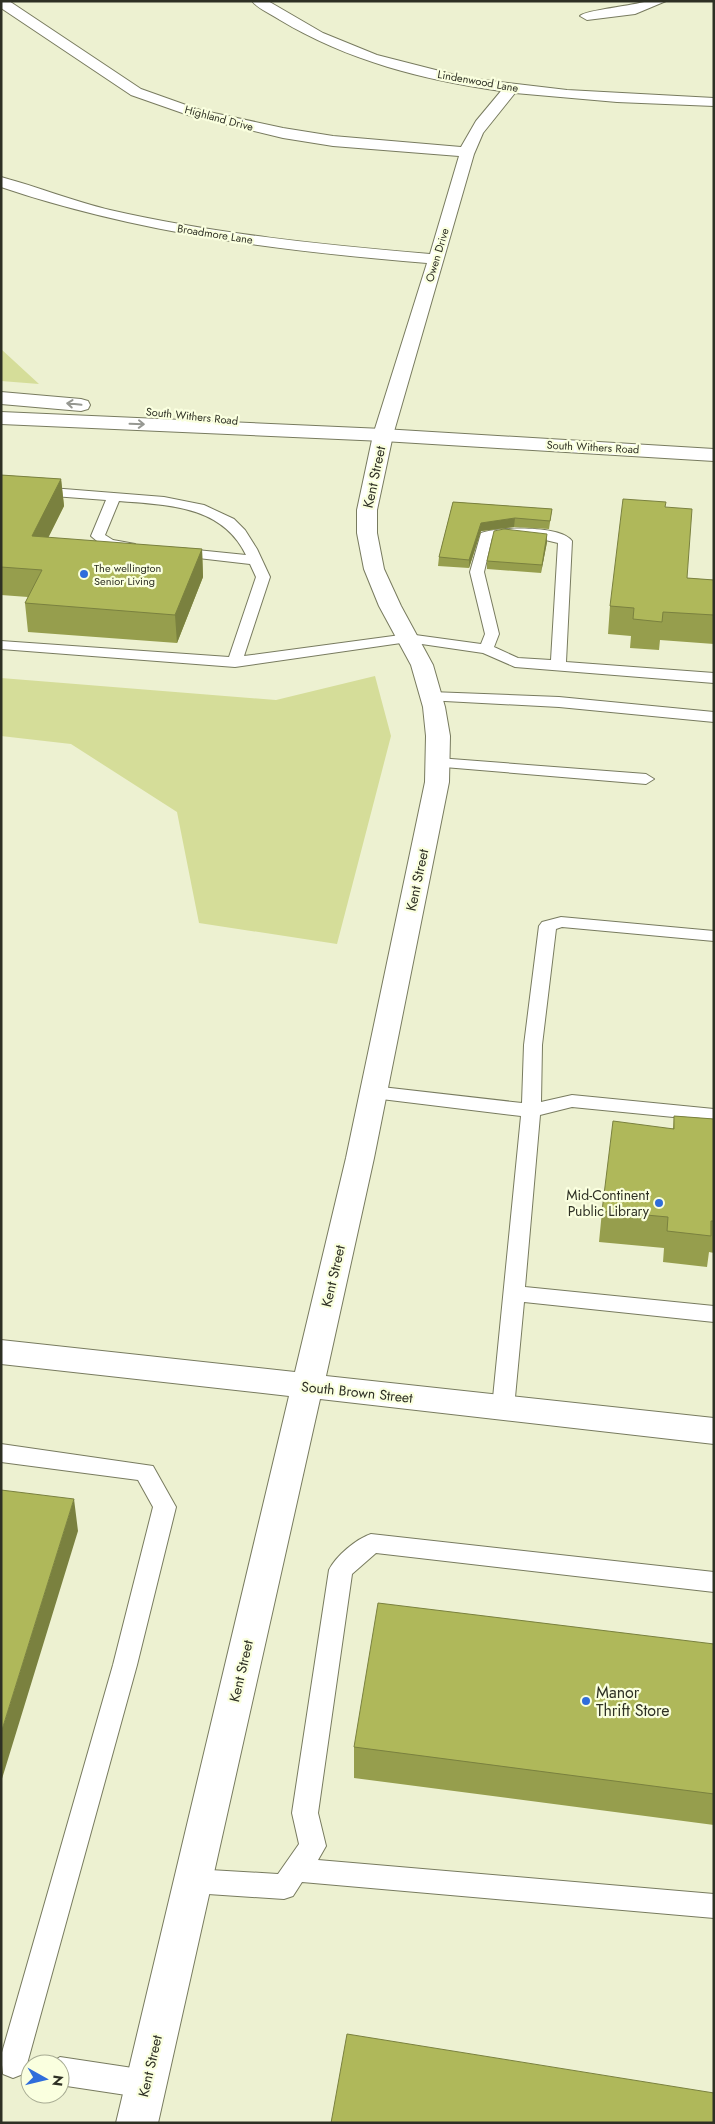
<svg xmlns="http://www.w3.org/2000/svg" width="715" height="2124" font-family="Jost,sans-serif">
  <style>
    .green { fill: #d5dd99 }
    .lines { fill: none; stroke-linecap: round; stroke-linejoin: round }
    .service-casing { stroke: #787b5f; stroke-width: 2 }
    .minor-casing { stroke: #787b5f; stroke-width: 2 }
    .secondary-casing { stroke: #787b5f; stroke-width: 2 }
    .service { fill: #fff; fill-rule: evenodd }
    .minor { fill: #fff; fill-rule: evenodd }
    .secondary { fill: #fff; fill-rule: evenodd }
    .wall { fill: #969e4d }
    .shaded-wall { fill: #7a813f }
    .building { fill: #afb85a; stroke: #7a813f }
    .oneway { stroke: #969892 }
    .poi-dot { fill: #2f6ddb; stroke: #faffdf; stroke-width: 2 }
    .labels { text-anchor: middle; dominant-baseline: central; stroke-width: 4.5; stroke-linejoin: round; paint-order: stroke }
    .far-street-label { font-size: 11px; fill: #2e3024; stroke: #faffdf }
    .far-poi-label { font-size: 11px; fill: #2e3024; stroke: #faffdf; text-anchor: start }
    .street-label { font-size: 14px; fill: #2e3024; stroke: #faffdf }
    .poi-label { font-size: 14px; fill: #2e3024; stroke: #faffdf; text-anchor: end }
    .near-poi-label { font-size: 16px; fill: #2e3024; stroke: #faffdf; text-anchor: start }
  </style>
  <rect width="100%" height="100%" fill="#edf1d1"/>
  <path class="green" d="M1 349 39 384 1 381Z
    M375 676 391 736 337 944 199 923 177 812 71 744 1 736V678L276 700Z"/>
  <g class="lines">
    <defs>
      <path id="service" d="M1 484 164 497 204 505 234 519 245 530 257 549 270 577 244 656 408 634 481 644 485 634 470 572 481 533C499 527 560 525 572 541L566 662 714 673V683L515 667 483 653 408 642 235 667 1 649V641L229 657 256 577 250 564 172 555 170 552 177 548 246 555C222 505 167 505 119 501L105 535 113 540 135 544 137 547 130 551 104 547 91 536 106 500 1 492ZM503 536 537 538 558 543 551 660 518 658 494 647 499 634 484 572 492 538Z
        M431 692 559 697 714 712V722L559 707 426 700 423 697 426 694Z
        M438 758 646 774 654 779 646 784 432 766 430 763 432 760Z
        M561 917 714 931V941L562 927 556 929 542 1045 541 1102 572 1095 714 1109V1121L572 1107 540 1115 525 1287 714 1306V1322L524 1302 514 1408 511 1414 503 1416 495 1414 492 1408 521 1116 373 1098 366 1096 363 1092 366 1088 373 1086 522 1103 524 1045 539 926 542 922Z
        M1 1444 153 1466 176 1507 137 1665 27 2064 23 2074 13 2078 3 2074 1 2056 113 1665 153 1507 138 1480 1 1462Z
        M371 1534 714 1572V1592L376 1553 352 1574 318 1813 326 1846 318 1860 714 1894V1918L302 1882 293 1896 284 1899 193 1893 184 1890 180 1881 184 1872 193 1869 278 1874 299 1844 292 1813 329 1570C336 1556 356 1539 371 1534Z
        M60 2057 146 2070 156 2074 160 2084 156 2094 146 2098 60 2085V2064H49Z"/>
      <path id="minor" d="M1 1H9L141 89 200 110 283 128 333 136 461 147 476 121 501 91C424 80 348 61 280 20 271 14 258 9 252 1H268L323 33 377 55 467 78 567 90 714 98V106L617 102 515 93 483 133 474 154 393 435 377 510V533L384 569 401 606 433 665 445 707 450 736 449 782 374 1158 326 1376 714 1418V1444L320 1399 158 2123H116L289 1396 1 1364V1340L295 1372 346 1158 425 782 426 736 423 707 411 665 379 606 364 569 357 533V510L373 435 427 263C282 251 140 234 1 187V177C38 187 73 201 110 210 215 234 323 245 430 254L459 156 333 146 283 138 191 116 131 95 1 8Z
        M647 1H666L635 14 587 20 580 16C585 10 634 6 647 1Z"/>
      <path id="secondary" d="M1 392 81 399 88 401 90 405 88 409 81 411 1 404Z
        M1 412 383 429 714 449V461L383 441 1 424Z"/>
    </defs>
    <use href="#service" class="service-casing"/>
    <use href="#minor" class="minor-casing"/>
    <use href="#secondary" class="secondary-casing"/>
    <use href="#service" class="service"/>
    <use href="#minor" class="minor"/>
    <use href="#secondary" class="secondary"/>
  </g>
  <path class="wall" d="M1 475 61 479 64 506 48 538 202 549 203 577 177 643 28 632 25 603 28 597 1 595Z
    M453 502 552 509 549 529 514 527 481 531 469 568 438 566 439 557Z
    M665 507 687 578 714 580V644L660 640 659 650 630 648 631 636 608 634 610 606Z
    M547 542 541 573 487 569V561Z
    M674 1116 714 1119V1253L709 1252 707 1267 663 1262 664 1248 599 1242 602 1211 673 1128Z
    M714 1644V1825L354 1778V1747Z"/>
  <path class="shaded-wall" d="M61 479 64 506 35 564 32 536Z
    M515 518 514 527 481 531 469 568V560L481 523Z
    M547 534V542L541 573 542 565Z
    M202 549 203 577 177 643 175 615Z
    M74 1499 78 1531 1 1782V1733Z"/>
  <path class="building" d="M1 475 61 479 32 536 202 549 175 615 25 603 42 570 1 567Z
    M623 499 666 502 665 507 692 509 687 578 714 580V615L663 612 662 622 633 619 634 608 610 606Z
    M453 502 552 509 550 521 515 518 481 523 469 560 439 557Z
    M504 529 547 534 542 565 487 561 494 531Z
    M674 1116 714 1119V1221H711V1236L667 1231 668 1217 602 1211 613 1121 674 1129Z
    M1 1490 74 1499 1 1733Z
    M378 1603 714 1644V1794L354 1747Z
    M347 2034 714 2093V2123H331Z"/>
  <defs><path id="oneway-shaft" d="M-6 0H5M1.5-3L5.5 0L1.5 3" fill="none" stroke-width="1.6" stroke-linecap="round" stroke-linejoin="round" transform="scale(1.25)"/></defs>
  <g class="oneway">
    <use href="#oneway-shaft" transform="translate(74 404) rotate(-174)"/>
    <use href="#oneway-shaft" transform="translate(137 424) rotate(2)"/>
  </g>
  <g class="poi-dot">
    <circle cx="84" cy="574" r="5"/>
    <circle cx="659" cy="1203" r="5"/>
    <circle cx="586" cy="1701" r="5"/>
  </g>
  <g class="labels">
    <g class="far-street-label">
      <text transform="translate(478 81) rotate(10)">Lindenwood Lane</text>
      <text transform="translate(219 118) rotate(15)">Highland Drive</text>
      <text transform="translate(215 234) rotate(9)">Broadmore Lane</text>
      <text transform="translate(437 255) rotate(-73)">Owen Drive</text>
      <text transform="translate(192 416) rotate(6)">South Withers Road</text>
      <text transform="translate(593 447) rotate(3)">South Withers Road</text>
    </g>
    <g class="far-poi-label">
      <text x="94" y="568">The wellington<tspan x="94" dy="13">Senior Living</tspan></text>
    </g>
    <g class="street-label">
      <text transform="translate(374 477) rotate(-78)">Kent Street</text>
      <text transform="translate(417 880) rotate(-78)">Kent Street</text>
      <text transform="translate(333 1276) rotate(-77)">Kent Street</text>
      <text transform="translate(357 1392) rotate(6)">South Brown Street</text>
      <text transform="translate(241 1671) rotate(-77)">Kent Street</text>
      <text transform="translate(150 2066) rotate(-77)">Kent Street</text>
    </g>
    <g class="poi-label">
      <text x="649" y="1195">Mid-Continent<tspan x="649" dy="16">Public Library</tspan></text>
    </g>
    <g class="near-poi-label">
      <text x="596" y="1692">Manor<tspan x="596" dy="18">Thrift Store</tspan></text>
    </g>
  </g>
  <rect width="715" height="2124" fill="none" stroke="#2e3024" stroke-width="5"/>
  <g transform="translate(45 2079) rotate(98)"><circle r="24" fill="#faffdf" stroke="#a8ac94"/>
  <path d="M0-4L9 19L0 12L-9 19Z" fill="#2f6ddb"/>
  <text y="-8" font-size="14" font-weight="bold" text-anchor="middle" fill="#2e3024">N</text>
  </g>
</svg>
